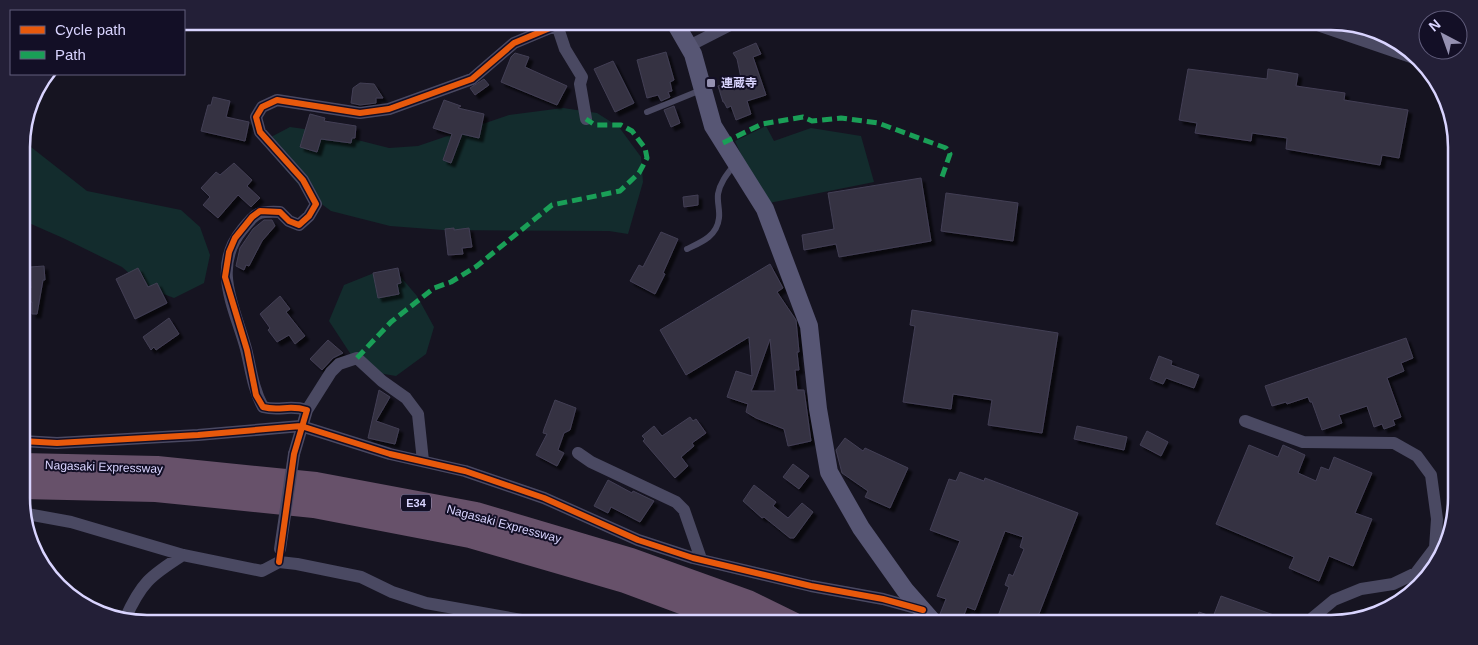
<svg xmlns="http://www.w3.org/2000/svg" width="1478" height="645" font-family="Arial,'Noto Sans JP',sans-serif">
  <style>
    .green { fill: #132c2d }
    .building { fill: #343243; stroke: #433f54; fill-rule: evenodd; filter: url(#shadow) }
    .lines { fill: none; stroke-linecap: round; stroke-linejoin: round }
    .lane { stroke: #4a4962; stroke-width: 6 }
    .street { stroke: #4a4962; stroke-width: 12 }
    .secondary { stroke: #575674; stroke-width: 18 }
    .highway { stroke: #67516a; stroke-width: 24 }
    .street-bridge { stroke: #4a4962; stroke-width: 12 }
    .quiet { stroke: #1a9f57; stroke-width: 5; stroke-dasharray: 10 5; stroke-linecap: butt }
    .cycleway-casing { stroke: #130f26; stroke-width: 9 }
    .cycleway { stroke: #e8590c; stroke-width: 6 }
    .poi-dot { fill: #9591b1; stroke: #130f26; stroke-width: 2 }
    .labels { text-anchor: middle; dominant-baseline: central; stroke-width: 4; stroke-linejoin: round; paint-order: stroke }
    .shield { fill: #130f26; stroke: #9e99be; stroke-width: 1 }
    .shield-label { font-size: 11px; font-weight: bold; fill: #d9d4ff }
    .poi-label { font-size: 12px; font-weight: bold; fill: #d9d4ff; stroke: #130f26; text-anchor: start }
    .street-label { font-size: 12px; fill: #d9d4ff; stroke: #130f26 }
    .rim { fill: none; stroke: #d9d4ff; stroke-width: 2.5 }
  </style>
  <defs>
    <filter id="shadow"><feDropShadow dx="4" dy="4" stdDeviation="1" flood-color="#0009"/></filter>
  </defs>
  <rect width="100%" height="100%" fill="#161421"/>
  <path class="green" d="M563 108 597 113 619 127 641 157 643 182 628 234 609 231 443 230 390 226 331 211 304 191 273 155 271 137 290 127 326 132 389 148 418 146 509 115Z
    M766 126 774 141 811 128 861 136 874 182 769 203 744 161 735 141Z
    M22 140 87 191 181 210 200 227 210 255 204 283 174 298 145 287 122 267 63 238 22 220Z
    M374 273 399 275 417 296 434 327 426 354 396 376 361 370 329 321 344 285Z"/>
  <path class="building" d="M756 43 761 54 753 57 766 95 747 101 751 114 736 120 731 106 727 108 724 102H723L718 86 741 78 737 59 733 53Z
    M666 52 674 80 670 82 672 91 668 92 670 97 661 101 658 95 647 98 637 60Z
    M515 53 529 57 525 67 567 86 557 105 501 82 511 57Z
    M613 61 634 103 615 112 594 69Z
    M1188 69 1267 79 1268 69 1298 74 1296 86 1345 93 1344 100 1408 110 1399 158 1382 155 1380 165 1286 149 1287 138 1252 133 1251 141 1195 133 1197 123 1179 120Z
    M484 79 489 85 475 95 470 88Z
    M360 83 374 84 383 98H376V103L360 105 351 103 353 88Z
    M213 97 230 101 226 117 249 122 245 141 201 131 208 105H211Z
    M444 100 461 106 458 108 484 114 479 138 462 134 451 163 443 160 452 134 433 128Z
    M674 106 680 123 671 127 664 110Z
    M310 114 325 118 324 121 356 126 355 138H352L351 143 321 139 317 152 300 147Z
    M234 163 252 180 247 186 260 198 251 207 238 195 218 218 203 205 210 197 201 188 216 172 220 175Z
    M921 178 931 241 839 257 836 244 804 250 802 235 834 229 828 193Z
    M946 193 1018 203 1013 241 941 231Z
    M698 195V205L684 207 683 197Z
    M264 220H272L275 226 262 241 249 266 246 265 244 270 236 266 240 248 253 229Z
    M454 228V230L469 228 472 247 462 248 463 254 448 255 445 229Z
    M661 232 678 239 663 273 665 274 655 294 630 281 639 265 643 267 645 263Z
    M770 264 783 288 777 292 796 320 799 352H797L799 370H795L797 390H804L811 441 788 446 784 429 756 418 746 412 748 404 727 397 736 371 752 376 749 337 686 375 660 330ZM770 339 775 391H751L753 387Z
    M44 266 45 280H43L37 314H32V302L22 301V287L31 288 30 267Z
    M138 268 148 287 157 283 167 303 135 319 116 279Z
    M398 268 401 283 397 284 399 294 378 298 373 273Z
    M280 296 290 309 286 312 305 336 295 344 289 335 277 342 268 330 270 328 260 314Z
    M912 310 1058 333 1042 433 988 425 992 400 953 394 951 409 903 402 915 326 910 325Z
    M169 318 179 334 156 350 154 347 151 350 143 337Z
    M1406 338 1413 358 1401 363 1404 371 1387 378 1401 417 1393 420 1395 425 1384 429 1382 424 1374 427 1367 406 1339 415 1342 423 1322 430 1312 402H1310L1308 397 1287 404 1286 402 1272 406 1265 386Z
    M328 340 343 353 333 358 322 370 310 359Z
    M1159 356 1172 361 1171 365 1199 375 1194 388 1166 378 1163 384 1150 379Z
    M379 390 390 397 376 421 399 429 395 444 368 438Z
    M555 400 576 408 570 430 564 433 558 450 564 453 557 466 536 455 547 434 543 433 544 429Z
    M690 417 693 421 696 419 706 433 692 443 694 446 681 457 688 466 675 478 643 441 645 439 642 436 654 426 662 436Z
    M1077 426 1127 437 1124 450 1074 439Z
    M1147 431 1168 442 1161 456 1140 445Z
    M845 438 863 451 865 448 908 468 890 508 865 497 868 491 842 473 836 450Z
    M1249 445 1278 457 1283 445 1305 455 1298 473 1316 481 1321 467 1329 470 1334 457 1372 473 1355 513 1372 519 1353 566 1329 556 1319 581 1289 568 1294 557 1216 524Z
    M793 464 809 476 799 489 783 477Z
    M960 472 984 481 985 478 1078 513 1035 624H995L1009 587 1005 585 1009 574 1013 576 1024 549 1020 547 1023 537 1005 531 975 610 967 607 961 623 940 614 946 599 937 596 960 541 930 530 949 479 956 481Z
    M608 480 632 493 633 491 654 501 640 522 611 507 608 513 594 506Z
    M754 485 776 502 773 506 788 518 802 503 813 512 794 538H790L764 517 762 518 743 501Z
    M1221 596 1293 622V624H1195L1199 612 1213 617Z"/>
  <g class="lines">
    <path class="lane" d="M647 112 701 90
      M687 249C702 242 717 236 719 218 720 210 717 202 718 194 720 182 728 173 735 164"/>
    <path class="street" d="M1306 21 1417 59
      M557 25 565 49 582 77 580 84 586 119
      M689 46 738 21
      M307 410 331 372 339 364 357 358 382 381 406 398 418 414 423 461
      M1245 421 1303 442 1394 443 1417 456 1431 475 1437 519 1435 548 1416 573 1393 584 1361 589 1334 600 1305 624
      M22 441 57 443 198 435 301 426 390 454 465 471 544 498 638 540 693 558 811 586 883 599 923 610
      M578 453 591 462 676 502 684 510 701 559
      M294 454 307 410C287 404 281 412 263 407 253 389 251 369 246 349 235 308 211 268 242 230 256 212 258 211 280 212L289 221 299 225 309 216 316 204 303 180 260 132 256 117 262 107 277 100 360 113 389 109 472 79 514 43 557 25 559 21
      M22 513 71 522 183 555 262 571 279 562 297 564 361 577 392 592 426 603 544 624
      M125 619C141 583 150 576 183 555"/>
    <path class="secondary" d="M674 21 693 54 713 126 765 209 809 326 818 409 829 472 861 528 905 590 935 624"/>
    <path class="highway" d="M22 465 157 468 316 484 476 514 631 560 748 602 793 624
      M22 487 156 490 314 506 470 536 625 581 741 624"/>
    <path class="street-bridge" d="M280 549 294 454"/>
    <path class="quiet" d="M723 143 762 124 803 117 812 121 841 118 878 123 946 148 950 154 942 177
      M357 358 391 322 434 288 451 282 477 266 552 205 620 191 639 173 647 158 645 148 632 131 621 125H595L586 119
      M1336 623 1363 612 1394 605"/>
    <defs>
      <path id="cycleway" d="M22 441 57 443 198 435 301 426 390 454 465 471 544 498 638 540 693 558 811 586 883 599 923 610
        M279 562 294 454 307 410C287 404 281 412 263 407L256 395 247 350 225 277 229 252 235 238 252 217 260 211 280 212 289 221 299 225 309 216 316 204 303 180 260 132 256 117 262 107 277 100 360 113 389 109 472 79 514 43 557 25 559 21"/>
    </defs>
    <use href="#cycleway" class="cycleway-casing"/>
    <use href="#cycleway" class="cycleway"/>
  </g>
  <rect class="poi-dot" x="706" y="78" width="10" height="10" rx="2.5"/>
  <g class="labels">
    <rect class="shield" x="401" y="494.5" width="30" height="17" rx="4"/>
    <g class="shield-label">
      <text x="416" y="503">E34</text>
    </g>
    <g class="poi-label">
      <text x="721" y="83">連蔵寺</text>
    </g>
    <g class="street-label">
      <text transform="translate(104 467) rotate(2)">Nagasaki Expressway</text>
      <text transform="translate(504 524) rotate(15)">Nagasaki Expressway</text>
    </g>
  </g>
  <path d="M0 0H1478V645H0ZM147 30H1331A117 117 0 0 1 1448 147V498A117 117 0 0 1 1331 615H147A117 117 0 0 1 30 498V147A117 117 0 0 1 147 30Z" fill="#231f37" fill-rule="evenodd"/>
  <path class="rim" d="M147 30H1331A117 117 0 0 1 1448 147V498A117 117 0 0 1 1331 615H147A117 117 0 0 1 30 498V147A117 117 0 0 1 147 30Z"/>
  <rect x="10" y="10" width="175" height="65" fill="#130f26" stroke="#625e7d"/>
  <rect x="20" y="26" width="25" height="8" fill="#e8590c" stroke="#625e7d"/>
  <text x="55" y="35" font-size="15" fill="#d9d4ff">Cycle path</text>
  <rect x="20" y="51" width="25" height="8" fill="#1a9f57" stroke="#625e7d"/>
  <text x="55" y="60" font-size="15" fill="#d9d4ff">Path</text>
  <g transform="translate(1443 35) rotate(319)"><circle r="24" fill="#130f26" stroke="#625e7d"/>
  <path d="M0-4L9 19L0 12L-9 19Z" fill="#9591b1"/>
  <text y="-8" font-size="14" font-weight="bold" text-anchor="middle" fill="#d9d4ff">N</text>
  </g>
</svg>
